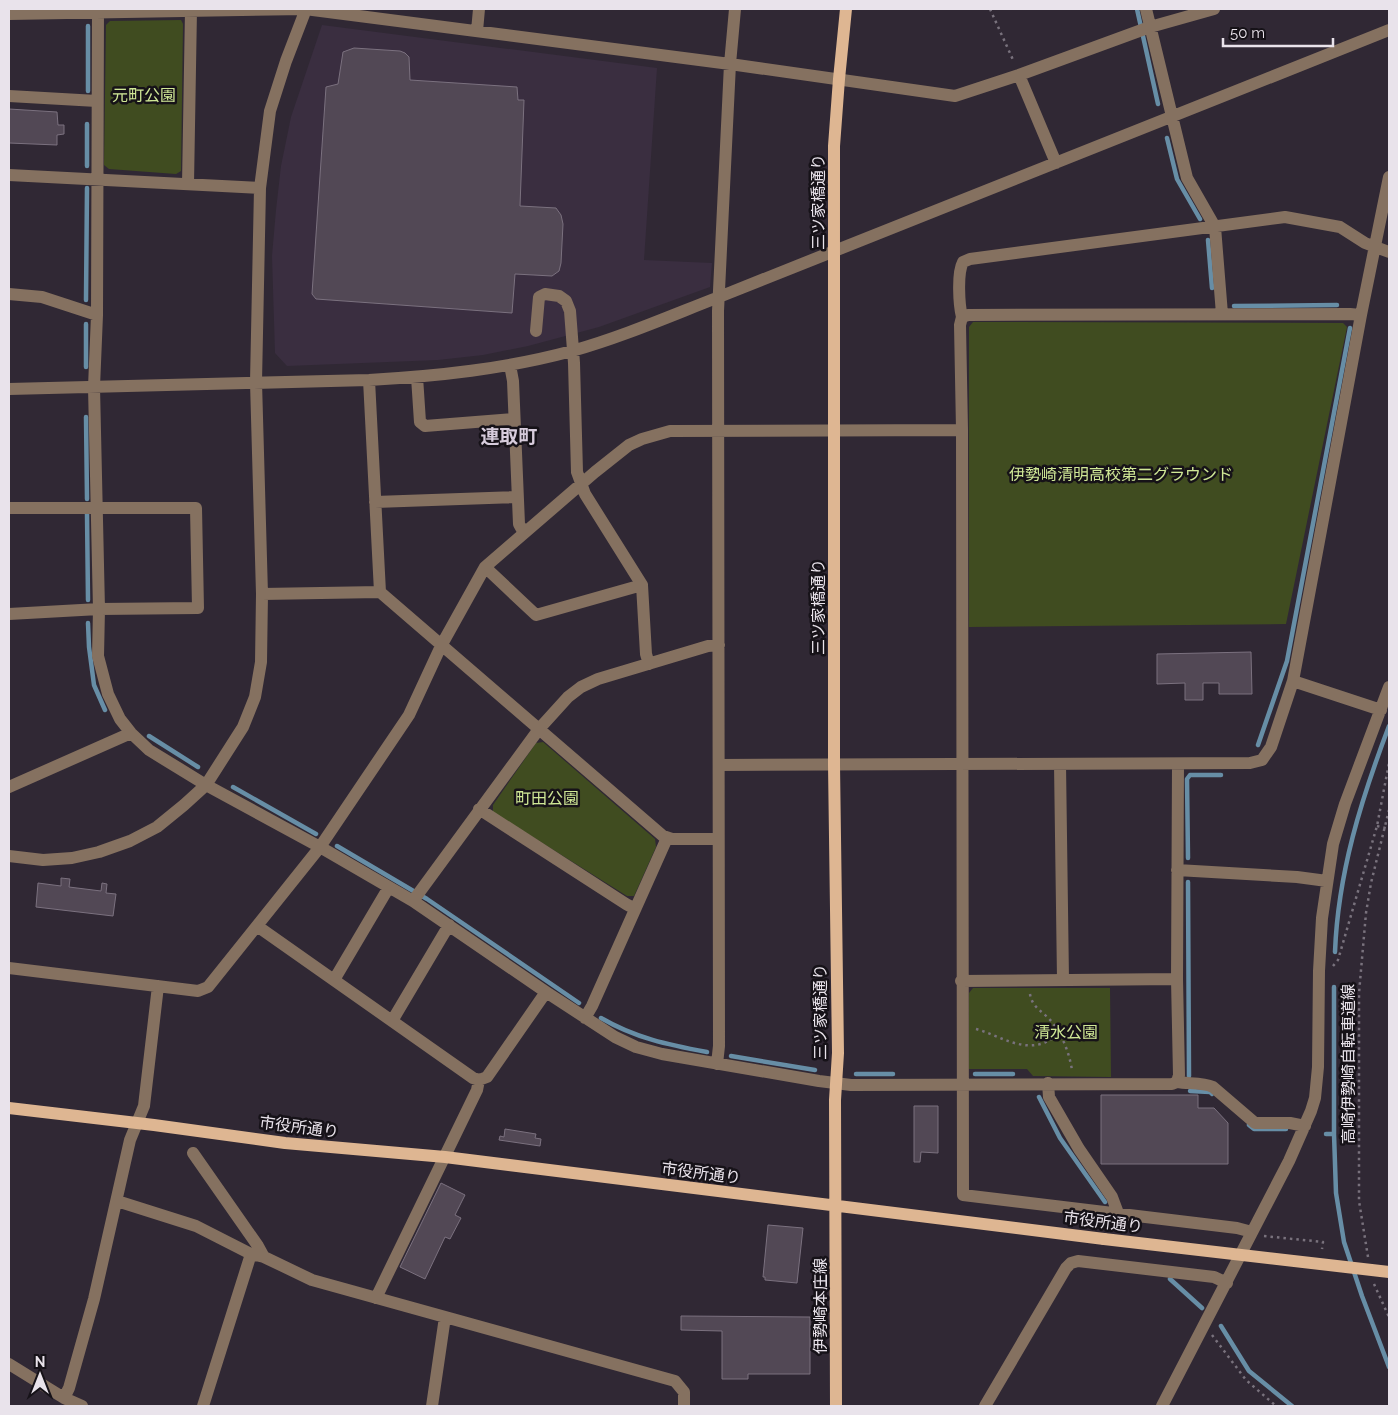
<svg xmlns="http://www.w3.org/2000/svg" width="1398" height="1415" font-family="Raleway,'Noto Sans JP',sans-serif">
  <style>
    .built { fill: #3a2e40 }
    .green { fill: #404c20 }
    .lines { fill: none; stroke-linecap: round; stroke-linejoin: round }
    .stream { stroke: #678ea6; stroke-width: 4.5 }
    .building { fill: #524855; stroke: #7b717f }
    .path { stroke: #79727d; stroke-width: 2.5; stroke-dasharray: 2.5 4; stroke-linecap: butt }
    .minor { stroke: #857160; stroke-width: 12 }
    .major { stroke: #deb692; stroke-width: 12 }
    .major-bridge { stroke: #deb692; stroke-width: 12 }
    .labels { text-anchor: middle; dominant-baseline: central; stroke-width: 5; stroke-linejoin: round; paint-order: stroke }
    .park-label { font-size: 16px; fill: #d0e896; stroke: #161218 }
    .street-label { font-size: 16px; fill: #e9e3eb; stroke: #161218 }
    .quarter-label { font-size: 19px; font-weight: bold; fill: #d7ccdc; stroke: #161218 }
  </style>
  <rect width="100%" height="100%" fill="#302834"/>
  <path class="built" d="M322 25 657 68 644 260 712 263 710 287 599 327 528 346 483 355 438 360 287 366 275 353 272 256 276 210 281 166 291 117Z"/>
  <path class="green" d="M181 20 183 24 181 171 176 174 109 169 104 165 106 25 110 21Z
    M973 322 1343 323 1347 327 1286 624 969 627V327Z
    M543 742 655 839 656 847 634 896H627L493 812V805L536 743Z
    M973 988H1110L1111 1077 1033 1076 1027 1069H969V993Z"/>
  <g class="lines">
    <path class="stream" d="M1137 9 1158 104
      M88 91V26
      M1167 138 1177 179 1200 219
      M87 166V124
      M1208 240 1212 288
      M86 300 87 188
      M1234 306 1337 305
      M86 367V324
      M86 417 87 499
      M87 513 88 600
      M88 623 89 647 94 685 105 710
      M149 736 198 767
      M1258 745 1287 661 1350 328
      M233 787 316 834
      M337 846 427 899 579 1003
      M1188 858 1187 779 1190 775H1221
      M1188 882 1189 1076
      M1335 952C1338 873 1361 800 1389 726
      M1334 987V1134
      M601 1018C635 1038 669 1045 707 1052
      M731 1056 815 1070
      M856 1074H893
      M975 1074H1013
      M1190 1091 1210 1092 1212 1094
      M1039 1097 1060 1138 1105 1202
      M1249 1125 1254 1129H1286
      M1326 1134H1334L1336 1193 1344 1242 1362 1296 1389 1367
      M1170 1279 1202 1308
      M1221 1326 1249 1371 1292 1406"/>
  </g>
  <path class="building" d="M354 48 400 51 405 53 409 57 410 80 517 87 518 100H524L520 206 556 208 561 215 563 224 561 263 559 271 552 276 515 274 512 313 316 299 312 294 326 87 338 84 343 52Z
    M9 109 57 112 58 125H64V134L57 135V145L9 143Z
    M1251 652 1252 694H1219V683H1203V700H1185V683L1157 684V654Z
    M61 878 70 879 69 887 101 891 102 883 107 884 106 893 116 894 113 916 36 907 38 883 61 886Z
    M1101 1095H1198V1108H1214L1228 1123V1164H1101Z
    M914 1106H938V1153L921 1152 920 1162H914Z
    M505 1129 536 1134 535 1138 541 1139 540 1146 499 1140 500 1136 504 1137Z
    M441 1183 465 1195 455 1215 461 1218 450 1239 445 1237 425 1279 400 1267Z
    M768 1225 803 1228 797 1283 765 1280V1277H763Z
    M681 1316 810 1317V1374H748V1379H722V1331L681 1330Z"/>
  <g class="lines">
    <path class="path" d="M990 9 1014 62
      M1377 826 1389 829
      M1333 966 1338 960 1377 826 1389 763
      M1030 994C1032 1008 1044 1012 1052 1022 1063 1037 1069 1052 1072 1070
      M976 1029C998 1035 1018 1050 1041 1044 1048 1042 1054 1037 1059 1034
      M1264 1236 1323 1242 1322 1249
      M1368 1257 1359 1201V993L1366 913 1371 883 1389 810
      M1374 1284 1389 1317
      M1212 1335 1246 1380 1276 1406"/>
    <path class="minor" d="M98 9 97 315 94 387 99 609 98 656 108 694 120 719 131 733 149 750 206 785 320 847 413 901 546 992 615 1037 636 1047 662 1054 819 1081 851 1085 1172 1084 1177 1082 1179 1075 1177 979 1178 764
      M1146 9 1187 178 1215 227 1222 314
      M9 14 305 9 730 64 955 96 1019 75 1150 27 1214 9
      M477 31 479 9
      M1019 75 1056 163
      M9 96 97 101
      M9 175 260 188
      M188 184 191 10
      M9 294 42 297 97 315
      M962 317C959 305 957 273 963 262L970 259 1285 217 1340 227 1365 243 1389 252
      M536 331 539 297 545 294 559 296 566 301 570 311 574 363 577 472 585 494 642 585 646 654 649 664
      M510 365 513 381 519 524 524 533
      M417 377 420 422 425 426 513 419
      M369 380 380 592
      M9 389 369 380C438 376 505 369 572 351 622 337 670 316 719 297L1389 30
      M375 502 516 497
      M9 508H196L198 608 99 609 9 614
      M485 567 536 615 642 585
      M262 594 380 592 663 836 672 839H718
      M1293 681 1381 710
      M1060 764 1063 980
      M719 765 1250 763 1262 760 1271 747 1293 681 1361 315 1389 177
      M9 787 131 733
      M479 809 626 904 635 909
      M9 856 43 860 72 858 99 852 130 841 157 827 184 805 206 785 243 727 255 697 261 662 262 594 256 382 260 188 270 111 286 61 306 9
      M1177 870 1297 877 1327 881
      M413 901 539 729 568 697 581 687 598 679 708 646 719 645
      M257 926 473 1078 479 1080 487 1077 546 992
      M9 968 198 991 208 987 320 847 409 715 441 646 485 567 595 472 629 445 642 439 670 431 962 430
      M334 980 389 887
      M961 981 1177 979
      M585 1018 592 1006 667 838
      M392 1021 449 925
      M717 1064 719 1046 718 311 730 64 735 9
      M1177 1082C1189 1084 1202 1082 1213 1087L1255 1123H1290L1305 1126
      M1048 1083 1049 1097 1079 1149 1112 1197 1118 1213
      M193 1153 258 1246 264 1257
      M117 1201 196 1226 251 1254 264 1257 312 1280 675 1381 684 1392V1406
      M1252 1232 1237 1228 963 1195 962 430 960 325 962 317 968 315 1350 314 1361 315
      M376 1298 477 1090 479 1080
      M9 1364 64 1398 82 1406
      M64 1398 69 1388 94 1299 130 1140 144 1106 158 986
      M203 1406 251 1254
      M432 1406 445 1317
      M985 1406 1066 1268 1071 1263 1078 1261 1214 1277 1227 1283
      M1162 1406 1289 1161 1311 1111 1315 1098 1318 1067 1319 971 1322 918 1333 844 1345 804 1389 687"/>
    <path class="major" d="M9 1108 154 1125 285 1143 445 1157 1104 1239
      M836 1406 835 1100 838 1053 834 765V146L839 79 846 9"/>
    <path class="major-bridge" d="M1104 1239 1389 1272"/>
  </g>
  <g class="labels">
    <g class="park-label">
      <text x="144" y="95">元町公園</text>
      <text x="1121" y="474">伊勢崎清明高校第二グラウンド</text>
      <text x="547" y="798">町田公園</text>
      <text x="1066" y="1032">清水公園</text>
    </g>
    <g class="street-label">
      <text transform="translate(818 202) rotate(-90)">三ツ家橋通り</text>
      <text transform="translate(818 607) rotate(-90)">三ツ家橋通り</text>
      <text transform="translate(820 1012) rotate(-90)">三ツ家橋通り</text>
      <text transform="translate(1348 1064) rotate(-90)">高崎伊勢崎自転車道線</text>
      <text transform="translate(299 1127) rotate(7)">市役所通り</text>
      <text transform="translate(701 1173) rotate(7)">市役所通り</text>
      <text transform="translate(1103 1222) rotate(7)">市役所通り</text>
      <text transform="translate(820 1306) rotate(-90)">伊勢崎本庄線</text>
    </g>
    <g class="quarter-label">
      <text x="509" y="436">連取町</text>
    </g>
  </g>
  <rect width="1398" height="1415" fill="none" stroke="#e9e3eb" stroke-width="20"/>
  <g transform="translate(40 1375)" stroke="#161218" stroke-width="4" paint-order="stroke">
  <path d="M0-4L9 19L0 12L-9 19Z" fill="#e9e3eb"/>
  <text y="-8" font-size="14" font-weight="bold" text-anchor="middle" fill="#e9e3eb">N</text>
  </g>
  <path d="M1223 38v8h110v-8" fill="none" stroke="#e9e3eb" stroke-width="2.5"/>
  <text x="1230" y="38" font-size="15" fill="#e9e3eb" stroke="#161218" stroke-width="4" paint-order="stroke">50 m</text>
</svg>
